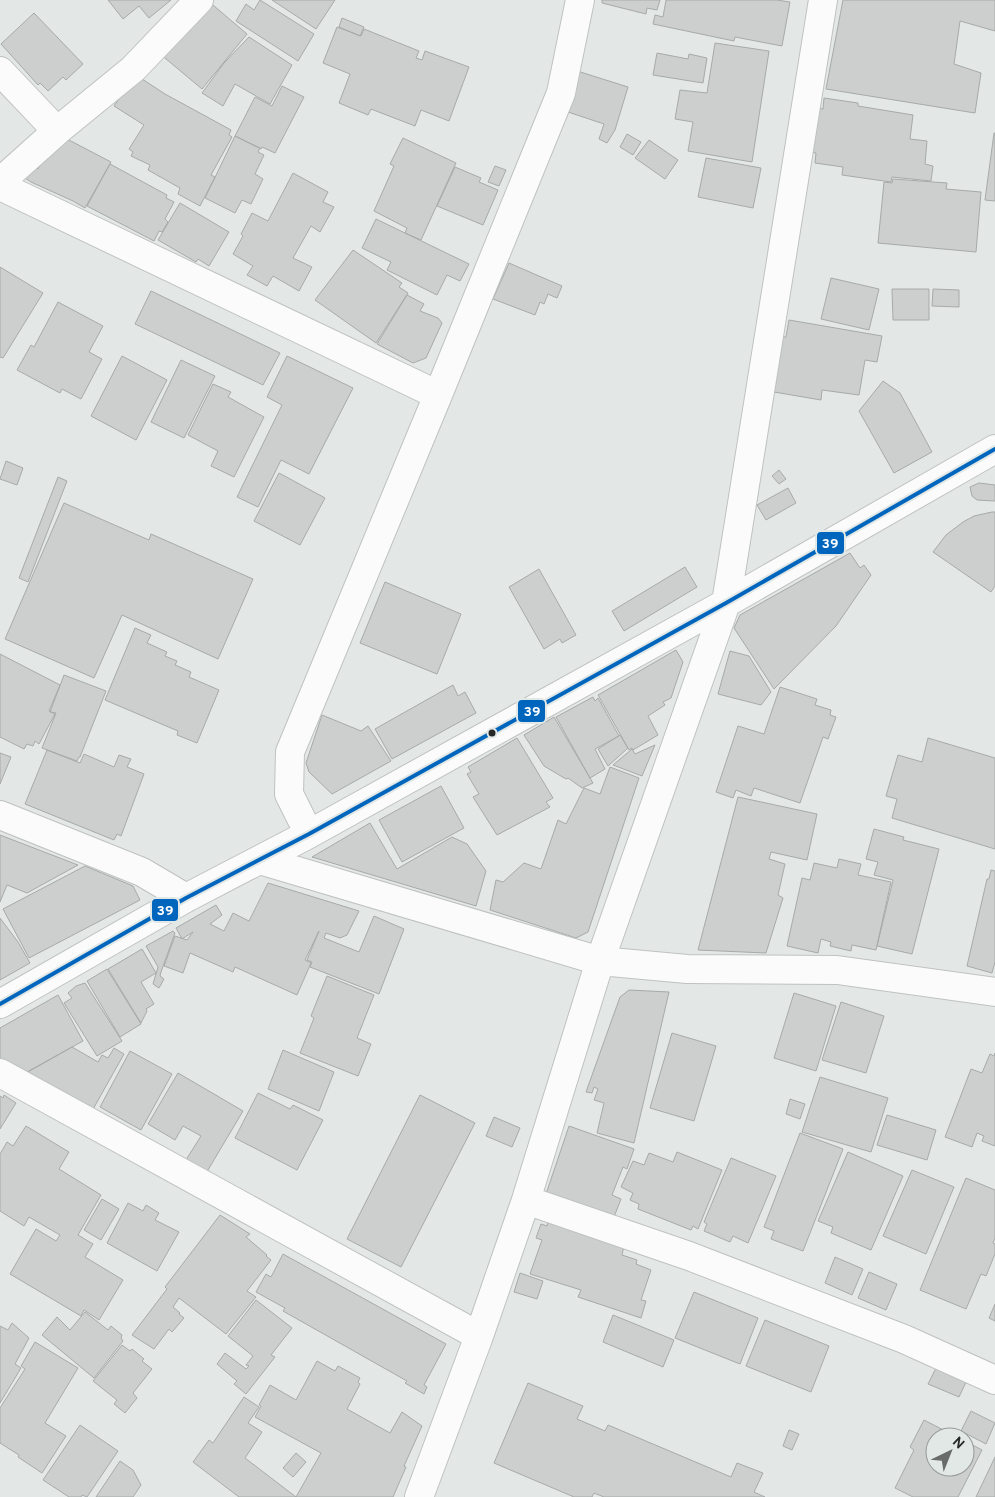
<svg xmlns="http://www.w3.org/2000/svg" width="995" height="1497" font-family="Overpass,sans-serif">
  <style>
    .building { fill: #cccfce; stroke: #a7aaaa }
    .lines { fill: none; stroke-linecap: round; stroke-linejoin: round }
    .minor-casing { stroke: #bfc2c0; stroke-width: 30 }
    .minor { stroke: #fbfbfb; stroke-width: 28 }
    .bus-1-casing { stroke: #e2e8e6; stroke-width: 8 }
    .bus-1 { stroke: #0065bd; stroke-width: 4 }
    .bus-dot { fill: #262827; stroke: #e2e8e6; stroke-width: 2 }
    .line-badge { stroke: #e2e8e6; stroke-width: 2 }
    .badge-label { font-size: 14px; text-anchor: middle; font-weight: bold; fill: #fff }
  </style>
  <rect width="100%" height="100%" fill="#e3e7e5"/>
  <path class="building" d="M108 0H171L149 18 139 6 123 19Z
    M207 0 247 34 202 89 159 53Z
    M260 0 314 34 298 61 236 21 246 4 254 10Z
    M272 0H335L316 29Z
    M602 0H660L657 10 647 8 646 14 602 3Z
    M666 0H777L790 2 782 46 735 37 734 41 653 24 655 15 663 17Z
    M843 0H995V31L960 21 954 64 981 73 975 113 826 89Z
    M34 13 83 64 66 80 63 77 48 91 40 83 38 85 1 44Z
    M342 18 364 27 360 36 339 27Z
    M337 27 361 36 364 29 419 51 416 58 422 60 425 51 469 67 449 121 421 110 415 126 371 109 368 115 339 103 350 74 323 63Z
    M249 37 292 65 270 104 235 84 223 106 202 93 224 63Z
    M715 43 769 51 752 162 688 151 693 122 675 119 680 90 707 93Z
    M657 53 688 59 689 54 707 58 703 83 653 75Z
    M574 70 628 87 615 130 607 143 599 139 604 124 562 110Z
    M136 75 165 94 231 130 229 135 232 137 211 175 215 177 200 206 178 194 180 188 148 170 150 165 131 156 133 152 129 149 144 125 114 106Z
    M282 86 304 97 275 153 262 147 261 149 235 136 255 97 272 106Z
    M824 98 858 103V106L913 115 910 139 927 141 925 164 933 166 931 181 892 177 891 182 842 175 843 167 815 163 816 153 810 152 816 108 823 109Z
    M994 133H995V201L985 200Z
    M627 134 641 142 633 155 620 147Z
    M235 136 260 148 258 152 264 155 255 174 263 179 251 204 242 200 235 213 205 198Z
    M403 138 456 163 421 240 405 233 407 228 374 211 394 166 390 164Z
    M67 139 111 162 85 208 73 201 31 182 25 178 33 166 38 169 46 155Z
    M649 140 678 160 665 179 635 158Z
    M706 158 761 168 753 208 698 197Z
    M110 164 167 195 166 198 174 202 165 219 168 222 162 232 159 231 154 241 87 206Z
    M495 166 506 170 499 186 488 182Z
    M455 167 481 178 479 182 498 190 483 225 437 206Z
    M293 173 328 192 323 202 334 207 320 232 311 226 293 258 312 267 299 291 273 276 267 286 247 275 253 266 233 254 243 236 241 234 252 213 268 221Z
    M893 179 947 183 946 189 981 192 976 252 878 243 884 182 892 183Z
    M180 203 229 232 209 266 198 259 196 262 158 240Z
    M376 219 469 264 460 281 447 275 437 295 387 270 391 262 362 248Z
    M353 250 402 283 399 287 408 293 376 343 315 300Z
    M509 263 562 286 557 298 548 294 544 304 540 302 535 315 493 299Z
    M0 267 43 293 3 358 0 357Z
    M831 278 879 289 869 330 821 319Z
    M892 289H929V320H893Z
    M933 289 959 290V307L932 306Z
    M151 291 280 353 263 385 135 324Z
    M407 295 424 304 420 311 438 318 442 323 426 358 413 363 377 344Z
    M58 302 103 326 89 352 102 359 81 399 62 389 60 393 17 370 31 345 34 347Z
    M789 320 882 336 877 362 865 360 859 395 822 390 821 400 774 392 776 382 773 381 781 337H786Z
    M122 356 167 380 136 440 91 416Z
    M287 356 353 388 309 474 281 460 258 507 237 497 282 405 267 397Z
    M181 360 215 376 184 438 151 422Z
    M883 381 900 393 932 452 894 473 859 411Z
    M213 384 231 392 228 397 264 417 234 477 211 466 218 451 188 435Z
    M6 461 23 468 17 485 0 479Z
    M779 470 786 479 779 484 772 476Z
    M279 473 325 498 300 545 254 521Z
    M58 477 67 481 28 582 19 578Z
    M979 483 995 485V501L977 500 972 496 970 487Z
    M788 488 796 503 766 520 757 505Z
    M64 503 149 540 151 534 253 579 218 659 122 615 94 678 5 639Z
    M992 512H995V586L991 592 933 552 946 535 963 522 974 516Z
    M850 553 860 568 864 565 871 575 836 626 774 689 734 628 740 615Z
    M685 567 697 587 624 631 612 611Z
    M539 569 576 635 562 643 560 639 544 649 509 587Z
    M385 582 461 614 437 674 360 643Z
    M135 628 151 635 147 643 167 652 165 656 177 661 175 665 191 672 189 677 219 690 197 743 177 735 178 731 105 700Z
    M676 650 683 662 671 698 663 702 665 705 648 716 658 735 633 750 632 748 629 750 598 695Z
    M730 651 749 656 771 692 761 705 718 694Z
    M0 654 60 685 49 711 55 714 39 744 35 741 33 746 27 744 24 749 0 737Z
    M64 675 106 691 80 757H79L77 761 42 748 56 713 50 712Z
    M453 685 458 696 465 692 476 713 392 759 375 729Z
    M780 687 817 699 815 705 831 710 830 715 836 717 828 739 823 737 800 803 754 788 751 796 736 790 733 798 716 792 738 726 764 734Z
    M593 697 595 701 598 698 619 736 595 749 605 769 590 778 556 717Z
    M322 715 361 731 368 726 391 761 332 794 309 772 306 763Z
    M554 717 593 783 582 788 568 778 566 779 544 766 524 735Z
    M620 735 628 748 608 766 598 749Z
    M517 738 553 798 546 802 550 807 497 835 473 797 479 794 467 774 471 772 468 767Z
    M928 738 995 758V849L892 818 897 799 886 796 898 755 922 762Z
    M655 745 642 776 613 765 632 749 635 754Z
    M47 750 80 763 84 754 114 767 119 755 131 759 127 767 144 774 121 836 117 834 114 840 25 804Z
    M0 753 11 757 0 784Z
    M610 767 639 778 588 932 576 938 490 910 496 880 503 882 524 863 541 869 558 820 566 824 584 788 600 794Z
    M441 786 464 828 402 862 379 820Z
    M738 797 817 814 807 860 771 852 769 859 785 864 778 895 783 898 766 953 698 950Z
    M370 823 397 869 452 837 467 844 486 871 476 906 312 857Z
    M874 829 904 837 903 840 939 849 912 954 877 946 893 880 874 875 878 862 866 859Z
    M0 835 78 865 27 893 7 885 0 902Z
    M839 859 861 864 858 875 891 882 876 950 852 945 851 951 830 946 831 942 821 939 818 953 787 946 802 878 810 880 814 863 837 868Z
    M85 866 133 886 140 900 29 958 3 909Z
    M991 870 995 871V962L992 973 967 966 987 879H989Z
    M268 883 359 911 347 935 340 938 326 933 324 938 359 952 374 916 404 929 379 994 310 967 312 962 307 960 319 931 305 960 311 963 297 995 235 967 233 972 190 953 183 973 164 966 175 936 187 940 193 932 182 939 176 928 216 905 222 915 210 924 224 931 233 913 249 921Z
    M0 918 18 942 30 963 0 980Z
    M173 931 175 933 161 972 160 976 164 979 159 988 153 984 158 967 146 946Z
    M142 949 156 973 141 982 154 1004 146 1009 147 1011 141 1023 108 969Z
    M107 969 141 1024 120 1037 87 981Z
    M327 976 374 995 357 1038 371 1044 358 1076 300 1053 314 1018 311 1016Z
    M85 983 122 1041 97 1056 64 1003 72 998 68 993 76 986Z
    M629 990 669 992 634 1143 597 1133 604 1103 594 1100 598 1089 594 1087 592 1093 586 1092 620 997Z
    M794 993 836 1006 816 1071 774 1058Z
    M58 995 83 1041 18 1077 0 1066V1028Z
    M841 1002 884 1016 866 1073 822 1060Z
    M672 1033 716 1046 694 1121 650 1108Z
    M72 1047 98 1062 102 1055 108 1058 114 1048 124 1054 92 1111 26 1073Z
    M283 1050 334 1072 319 1111 268 1089Z
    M130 1051 172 1074 141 1130 100 1107Z
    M995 1053V1146L982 1141 984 1136 977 1133 972 1147 945 1137 971 1069 982 1073 990 1054 994 1056Z
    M178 1073 243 1111 205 1175 184 1163 201 1136 183 1126 175 1140 148 1124Z
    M820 1077 888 1098 871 1152 802 1132Z
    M258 1093 290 1109 293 1105 323 1120 297 1170 235 1138Z
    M4 1095 16 1103 0 1129V1096L3 1098Z
    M420 1095 475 1123 401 1267 347 1239Z
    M790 1099 805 1104 800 1119 786 1114Z
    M887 1115 936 1130 927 1160 877 1145Z
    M494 1117 520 1128 512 1147 486 1136Z
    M26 1126 69 1152 59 1169 101 1195 78 1235 93 1244 85 1257 123 1280 99 1320 84 1310 81 1316 10 1274 36 1229 56 1241 60 1235 29 1217 24 1226 0 1211V1154L7 1142 13 1146Z
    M569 1126 634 1149 627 1169 623 1167 612 1195 621 1199 612 1222 545 1197Z
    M800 1133 843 1149 803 1251 771 1239 774 1231 764 1227Z
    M677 1152 722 1170 698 1229 693 1226 691 1230 638 1209 639 1204 630 1200 633 1193 621 1187 633 1161 644 1165 649 1153 673 1162Z
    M848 1152 903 1176 871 1250 831 1233 833 1227 818 1221Z
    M731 1158 776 1176 748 1243 733 1236 730 1242 704 1231 707 1224 704 1222Z
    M912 1170 954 1187 926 1254 883 1236Z
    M966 1178 995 1190V1238L993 1243 995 1244V1254L986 1276 981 1274 966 1309 920 1290Z
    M102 1199 119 1209 101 1240 84 1230Z
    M128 1203 143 1211 146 1205 159 1213 155 1220 179 1232 157 1271 107 1243Z
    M220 1215 250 1234 246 1237 267 1255 266 1256 271 1260 247 1291 256 1297 226 1334 179 1298 173 1307 180 1313 179 1314 184 1318 172 1332 169 1329 154 1349 132 1335 167 1289 165 1287Z
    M548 1221 624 1246 622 1255 637 1260 636 1264 651 1270 641 1300 646 1301 641 1318 578 1297 581 1290 530 1274 542 1240 536 1238 541 1224 547 1226Z
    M283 1254 446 1344 424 1385 427 1387 424 1394 405 1383 407 1381 283 1311 285 1308 256 1292 266 1274 271 1277Z
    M835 1257 863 1269 852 1295 825 1283Z
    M869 1272 897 1284 886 1310 858 1298Z
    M520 1273 543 1281 537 1299 514 1292Z
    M694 1292 758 1318 740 1364 675 1338Z
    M256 1300 292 1328 271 1355 275 1357 246 1394 234 1384 237 1381 217 1364 225 1353 246 1369 249 1366 246 1365 253 1356 228 1336Z
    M995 1304V1321L989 1318Z
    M85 1312 108 1330 111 1326 122 1335 121 1338 123 1341 94 1378 42 1335 57 1317 70 1330Z
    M613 1315 674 1340 663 1367 603 1342Z
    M765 1320 829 1346 811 1392 746 1366Z
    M12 1323 29 1338 15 1364 21 1368 0 1403V1326L8 1330Z
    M35 1342 78 1368 45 1423 66 1436 42 1473 18 1457 19 1455 0 1443V1408L25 1369 21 1366Z
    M122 1345 130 1351 132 1349 144 1359 142 1361 152 1369 133 1393 137 1398 125 1413 114 1404 117 1400 93 1381Z
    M317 1361 335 1371 338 1366 360 1378 358 1382 360 1384 347 1409 390 1433 402 1412 422 1426 404 1466 406 1467 393 1497H239L193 1462 209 1440 213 1443 244 1397 259 1407 248 1423 262 1432 245 1458 296 1497 321 1453 255 1417 261 1406 259 1405 270 1385 296 1400Z
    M937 1366 967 1380 959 1397 928 1384Z
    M528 1383 583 1406 577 1419 605 1431 608 1425 731 1477 737 1463 763 1473 754 1492 765 1497H604L594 1493 592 1497H574L494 1463Z
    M971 1411 995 1423 986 1444 961 1431Z
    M924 1420 957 1437H935V1467H965V1441L982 1450 958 1497H913L895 1488 914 1450 910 1447Z
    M80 1425 118 1451 87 1497 82 1495 81 1497H69L43 1480Z
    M789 1430 799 1434 792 1450 783 1446Z
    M296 1453 306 1462 293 1477 283 1468Z
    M995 1457V1497H976Z
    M120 1461 133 1470 141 1485 133 1497H96Z"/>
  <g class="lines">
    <defs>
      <path id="minor" d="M0 71 57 131
        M0 182 57 131 133 69 199 0
        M0 186 438 395
        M0 815 142 872 186 898
        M309 834 289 794 290 752 438 395 561 93 580 0
        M260 860 600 961 687 969 837 970 995 992
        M0 1004 186 898 309 834 726 603 995 449
        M0 1073 479 1336
        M526 1200 689 1256 904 1339 995 1380
        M419 1497 479 1336 526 1200 600 961 726 603 823 0"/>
    </defs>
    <use href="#minor" class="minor-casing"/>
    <use href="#minor" class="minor"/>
    <defs>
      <path id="bus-1" d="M0 1004 186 898 309 834 726 603 995 449"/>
    </defs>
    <use href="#bus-1" class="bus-1-casing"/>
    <use href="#bus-1" class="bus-1"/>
  </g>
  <circle class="bus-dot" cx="492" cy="733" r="4.5"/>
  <g class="line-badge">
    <rect x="816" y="531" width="29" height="24" rx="5" fill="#0065bd"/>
    <rect x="517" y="699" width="29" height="24" rx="5" fill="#0065bd"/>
    <rect x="151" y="898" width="28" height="24" rx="5" fill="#0065bd"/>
  </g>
  <g class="badge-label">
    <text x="830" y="548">39</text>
    <text x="532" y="716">39</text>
    <text x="165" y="915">39</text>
  </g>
  <g transform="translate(950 1452) rotate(43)"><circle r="24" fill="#e2e8e6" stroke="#979b9a"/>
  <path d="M0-4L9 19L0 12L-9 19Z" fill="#686b6a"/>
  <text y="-8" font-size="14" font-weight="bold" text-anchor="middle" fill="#262827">N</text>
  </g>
</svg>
